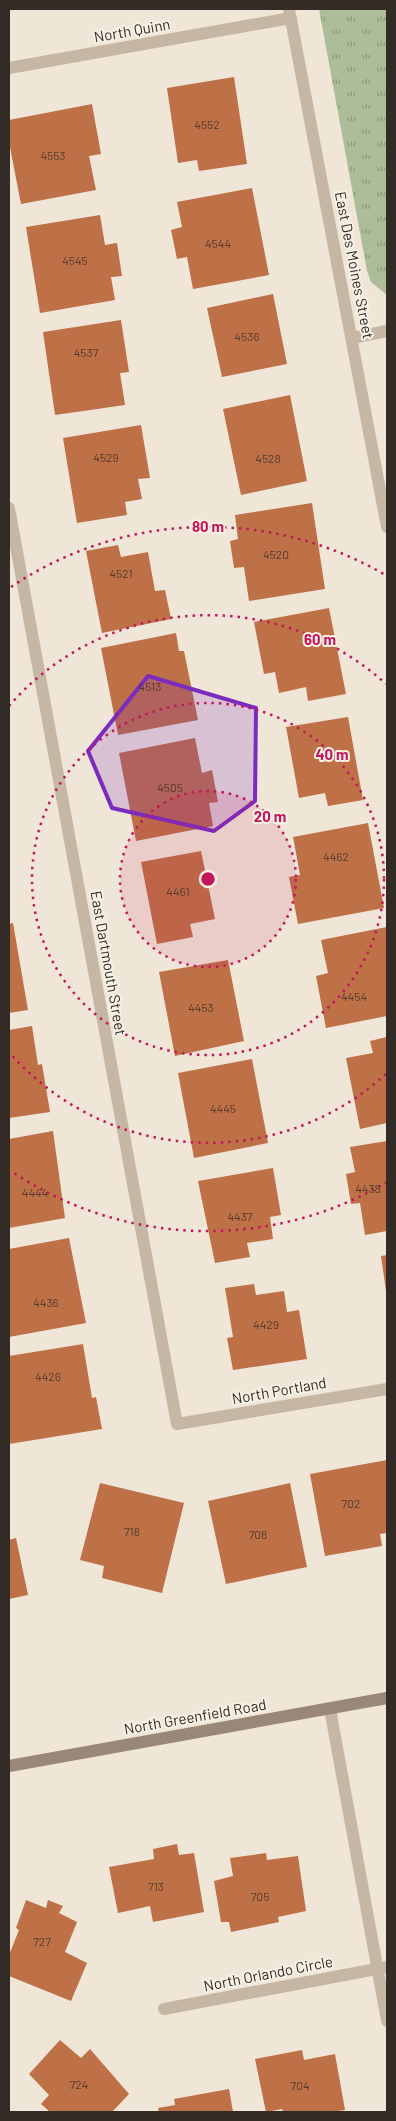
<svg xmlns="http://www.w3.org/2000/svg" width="396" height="2121" font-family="Barlow,sans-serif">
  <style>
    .park { fill: url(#park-tufts) }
    .building { fill: #be7047 }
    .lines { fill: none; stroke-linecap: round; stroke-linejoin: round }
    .street { stroke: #c6b7a5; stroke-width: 12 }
    .secondary { stroke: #998777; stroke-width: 12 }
    .marked { fill: #7b2cbf; fill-opacity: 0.2; stroke: #7b2cbf; stroke-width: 4; stroke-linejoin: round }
    .ring { fill: none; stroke: #c2185b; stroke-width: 2.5; stroke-dasharray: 2.5 5 }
    .labels { text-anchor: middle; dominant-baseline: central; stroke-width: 4; stroke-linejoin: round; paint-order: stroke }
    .number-label { font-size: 12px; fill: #553c2e }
    .street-label { font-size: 15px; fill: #322b26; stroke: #f7f0e4 }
    .centre { fill: #c2185b; stroke: #f7f0e4; stroke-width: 2.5 }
    .ring-label { font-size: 15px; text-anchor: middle; font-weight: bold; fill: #c2185b; stroke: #f7f0e4; stroke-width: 4; stroke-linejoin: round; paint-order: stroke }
  </style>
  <defs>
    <pattern id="park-tufts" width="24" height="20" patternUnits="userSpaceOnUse" patternTransform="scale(1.25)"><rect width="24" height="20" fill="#adbd99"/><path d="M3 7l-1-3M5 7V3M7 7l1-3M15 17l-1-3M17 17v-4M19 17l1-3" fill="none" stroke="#8d9a7d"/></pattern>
  </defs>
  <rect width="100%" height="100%" fill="#efe6d8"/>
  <path class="park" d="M319 9H387V295L371 282 367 271Z"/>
  <path class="building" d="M234 77 247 164 199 171 197 160 178 163 167 88Z
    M92 104 101 154 89 156 96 190 21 204 9 142V120Z
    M252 188 269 275 193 289 187 257 177 259 171 230 182 227 177 202Z
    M100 215 105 245 117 243 122 276 111 277 115 300 40 313 26 227Z
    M273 294 287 364 222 377 207 308Z
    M121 320 129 372 120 373 125 405 55 415 43 332Z
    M290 395 307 481 241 495 223 409Z
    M141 425 150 478 138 479 142 499 125 502 127 515 77 523 63 438Z
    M312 503 325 589 249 601 244 567 234 568 230 541 238 539 235 515Z
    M118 545 121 557 148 552 155 591 165 590 171 619 102 633 86 551Z
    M329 608 346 694 308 701 306 687 279 693 275 672 264 674 254 622Z
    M176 633 179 651H184L198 720 118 735 101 648Z
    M348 717 363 800 328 806 325 793 299 798 286 727Z
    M195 738 202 773 212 770 218 802 209 803 213 826 136 841 119 753Z
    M368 823 384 908 298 924 289 877 300 875 293 837Z
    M201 851 215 919 190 924 193 937 157 944 141 862Z
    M13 923 28 1010 9 1013V924Z
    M387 927V1016L326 1028 316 976 328 973 321 940Z
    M228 960 244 1041 175 1056 159 972Z
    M32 1026 38 1065 42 1064 50 1112 9 1118V1030Z
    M387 1037V1123L360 1129 346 1058 373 1053 370 1041Z
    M252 1059 268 1143 194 1158 178 1073Z
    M53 1131 65 1218 9 1228V1139Z
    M387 1141V1231L365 1235 360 1203 351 1204 346 1174 355 1172 350 1147Z
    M273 1168 281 1215 270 1217 273 1239 247 1243 250 1257 215 1263 198 1181Z
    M69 1238 86 1323 9 1337V1249Z
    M387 1255V1291H386L381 1256Z
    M254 1284 256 1295 284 1291 287 1312 299 1310 307 1359 233 1370 227 1338 233 1337 225 1288Z
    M83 1344 92 1398 96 1397 102 1429 9 1444V1356Z
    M387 1460V1533L380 1534 382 1546 325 1556 310 1474Z
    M100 1483 184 1503 162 1593 102 1578 104 1566 80 1560Z
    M290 1483 307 1567 226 1584 208 1501Z
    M16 1538 28 1595 9 1599V1540Z
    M177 1844 179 1855 194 1853 204 1912 153 1922 150 1906 118 1913 109 1867 154 1859 153 1849Z
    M266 1853 267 1860 298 1856 306 1911 278 1917 279 1922 231 1932 229 1922H221L214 1881 233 1876 230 1858Z
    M26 1900 46 1908 48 1900 63 1906 59 1913 77 1922 65 1952 87 1963 71 2001 9 1976V1955L19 1930 16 1928Z
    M60 2040 81 2058 90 2049 129 2094 112 2112H50L41 2104 49 2095 29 2074Z
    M302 2050 304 2060 335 2054 345 2110 331 2112H283L282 2109 266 2112 255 2059Z
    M229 2089 233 2112H159L158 2108 175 2105 174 2099Z"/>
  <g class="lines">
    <path class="street" d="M289 9 387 527
      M9 68 291 18
      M352 338 387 331
      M9 508 177 1424 387 1389
      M330 1709 387 2021
      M164 2009 387 1967"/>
    <path class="secondary" d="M9 1766 387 1698"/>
  </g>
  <path class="marked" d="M148 676 256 708 255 801 214 831 112 808 88 751Z"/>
  <circle cx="208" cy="879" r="88" fill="#c2185b" fill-opacity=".12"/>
  <g class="ring">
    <circle cx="208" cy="879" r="88"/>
    <circle cx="208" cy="879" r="176"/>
    <path d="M386 1074A264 264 0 0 1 9 1052M9 706A264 264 0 0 1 386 684"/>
    <path d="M387 1182A352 352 0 0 1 11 1171M11 587A352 352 0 0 1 387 576"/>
  </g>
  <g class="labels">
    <g class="number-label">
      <text x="207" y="124">4552</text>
      <text x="53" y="155">4553</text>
      <text x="218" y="243">4544</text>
      <text x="75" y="260">4545</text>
      <text x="247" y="336">4536</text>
      <text x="86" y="352">4537</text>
      <text x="106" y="457">4529</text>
      <text x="268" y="458">4528</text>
      <text x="276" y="554">4520</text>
      <text x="121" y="573">4521</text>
      <text x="150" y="686">4513</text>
      <text x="170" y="787">4505</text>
      <text x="336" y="856">4462</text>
      <text x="178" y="891">4461</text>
      <text x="354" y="996">4454</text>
      <text x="201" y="1007">4453</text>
      <text x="223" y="1108">4445</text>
      <text x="368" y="1188">4438</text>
      <text x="35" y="1192">4444</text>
      <text x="240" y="1216">4437</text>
      <text x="46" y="1302">4436</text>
      <text x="266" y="1324">4429</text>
      <text x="48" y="1376">4426</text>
      <text x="351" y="1503">702</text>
      <text x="132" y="1531">718</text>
      <text x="258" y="1534">708</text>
      <text x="156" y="1886">713</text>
      <text x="260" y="1896">705</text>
      <text x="42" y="1941">727</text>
      <text x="79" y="2084">724</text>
      <text x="300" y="2085">704</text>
    </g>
    <g class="street-label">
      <text transform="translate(132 30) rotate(-10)">North Quinn</text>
      <text transform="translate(355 265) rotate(79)">East Des Moines Street</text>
      <text transform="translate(109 963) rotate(80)">East Dartmouth Street</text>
      <text transform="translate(279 1390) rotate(-10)">North Portland</text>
      <text transform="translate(195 1716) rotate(-10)">North Greenfield Road</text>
      <text transform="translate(268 1973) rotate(-11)">North Orlando Circle</text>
    </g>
  </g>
  <circle cx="208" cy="879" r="8" class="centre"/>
  <g class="ring-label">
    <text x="208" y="532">80 m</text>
    <text x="320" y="645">60 m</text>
    <text x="332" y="760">40 m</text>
    <text x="270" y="822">20 m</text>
  </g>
  <rect width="396" height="2121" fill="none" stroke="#322b26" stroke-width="20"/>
</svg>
